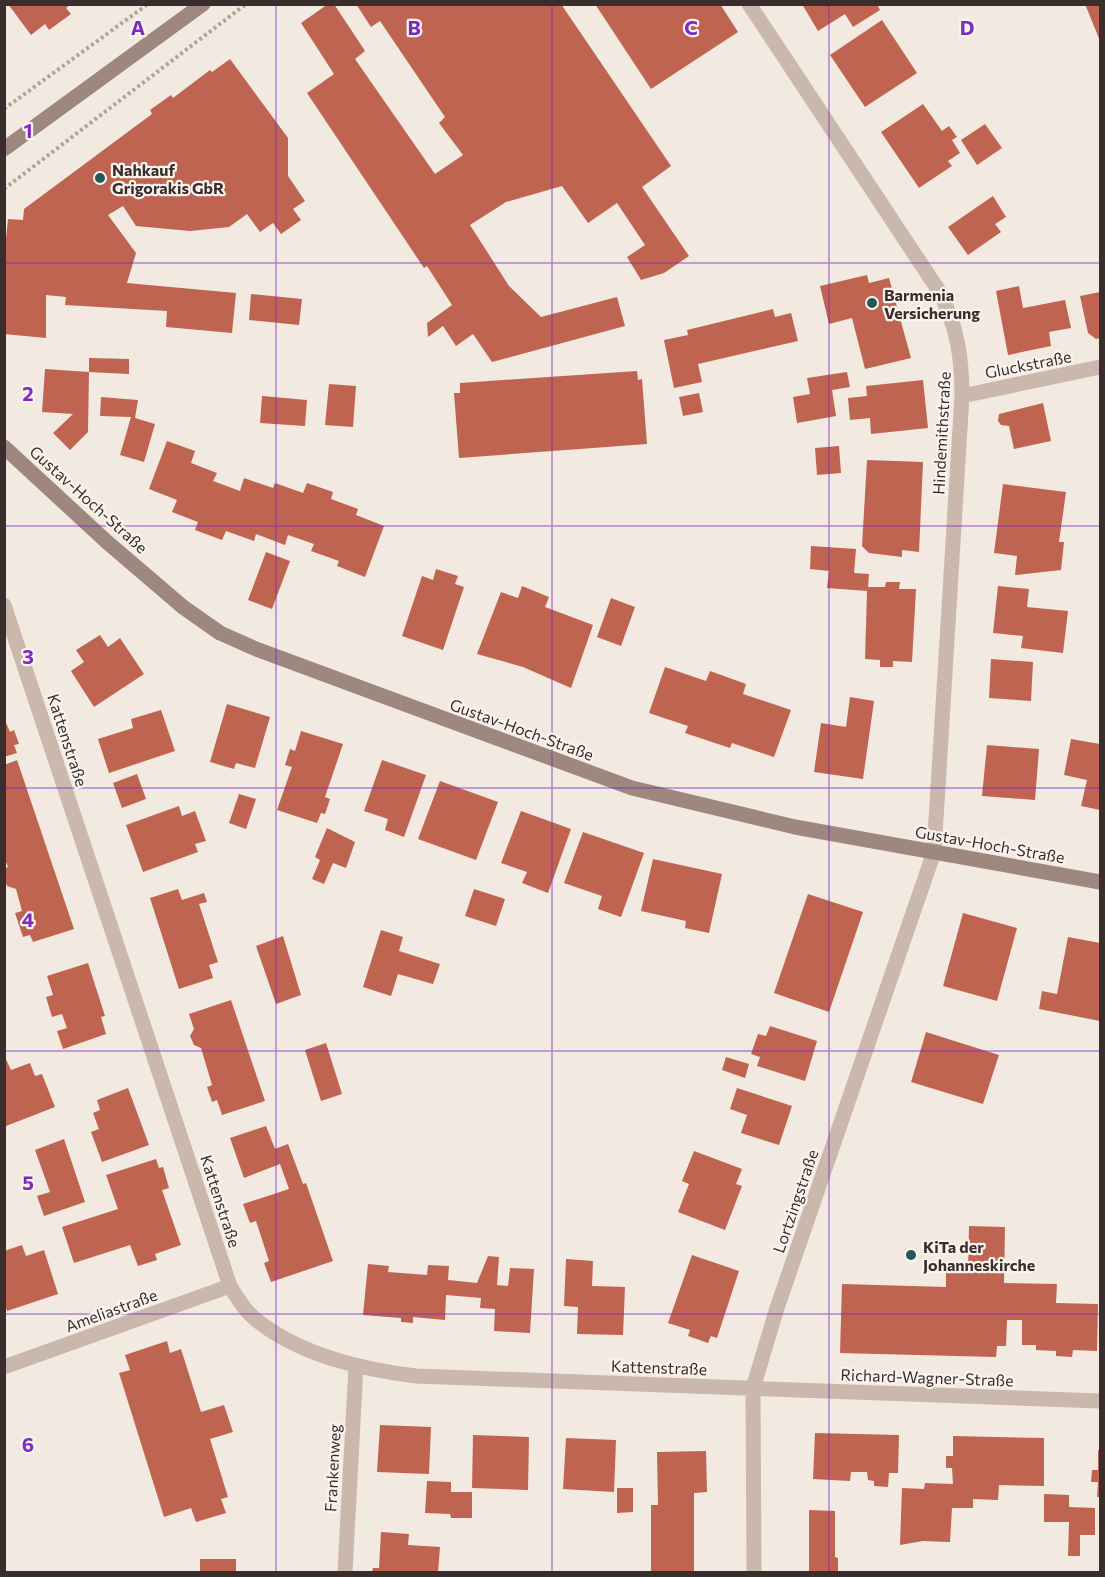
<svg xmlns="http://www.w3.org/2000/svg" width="1105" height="1577" font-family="Commissioner,sans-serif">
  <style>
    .building { fill: #c06452 }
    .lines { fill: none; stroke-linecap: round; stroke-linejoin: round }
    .path { stroke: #b6a297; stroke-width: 4; stroke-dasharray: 3 3; stroke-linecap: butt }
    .street { stroke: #cab8ad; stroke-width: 15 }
    .secondary { stroke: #9e877e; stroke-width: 15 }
    .grid { fill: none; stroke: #7b2cbf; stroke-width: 1.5; stroke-opacity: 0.55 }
    .poi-dot { fill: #225958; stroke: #faf3ed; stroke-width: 2 }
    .labels { text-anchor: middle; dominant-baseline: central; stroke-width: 4.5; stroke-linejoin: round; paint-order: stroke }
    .poi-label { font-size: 16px; font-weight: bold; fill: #392e2b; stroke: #faf3ed; text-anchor: start }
    .street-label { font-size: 16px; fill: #392e2b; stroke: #faf3ed }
    .grid-label { font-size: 20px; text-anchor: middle; font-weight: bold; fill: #7b2cbf; stroke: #faf3ed; stroke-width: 4.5; stroke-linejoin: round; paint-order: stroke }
  </style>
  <rect width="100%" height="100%" fill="#f2e9e1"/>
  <path class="building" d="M8 4H71L66 8 71 14 49 30 45 24 31 35Z
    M328 4H334L365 51 355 59 435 174 463 155 439 123 445 117 380 21 371 27 356 4H561L671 166 642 187 689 256 664 273 641 280 627 257 645 245 617 203 588 223 562 186 506 202 470 225 509 286 541 317 617 297 625 326 492 362 473 334 456 346 443 326 428 337 427 323 452 305 427 266 424 268 307 93 334 74 301 23Z
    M595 4H720L738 32 651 89Z
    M802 4H877L880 10 853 27 845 14 818 31Z
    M1085 4H1100V41Z
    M882 20 917 73 865 107 830 55Z
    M230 59 288 138V176L305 201 293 209 301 220 281 234 273 223 260 232 247 214 229 227 190 231 136 226 123 206 108 215 136 253 127 283 236 293 232 333 166 327 167 311 65 305 66 297 46 295V338L4 334V259L8 219 23 220 24 209 152 114 150 110 171 95 173 98 210 70 212 72Z
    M923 104 942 131 949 126 957 137 952 140 960 153 948 161 952 166 919 188 881 132Z
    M985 124 1002 148 977 165 961 140Z
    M993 196 1006 217 995 224 1001 232 968 255 948 227Z
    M867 275 869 283 889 278 911 358 865 369 852 318 829 324 820 286Z
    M1019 286 1023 308 1065 300 1071 328 1049 332 1051 346 1008 355 996 291Z
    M1100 292V338L1096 339 1088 333 1080 296Z
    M251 294 302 299 299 325 249 320Z
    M773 309 775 317 791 313 798 341 698 364 702 382 674 388 664 340 688 335 687 330Z
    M89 358 129 359V374L89 372Z
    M45 369 89 372 88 432 70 450 53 433 73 414 42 412Z
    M637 371 638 380 642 379 647 444 459 458 454 393H460V383Z
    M847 372 850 387 832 390 836 416 797 423 793 397 810 394 807 378Z
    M923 380 928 428 871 434 870 418 850 420 848 398 867 396 866 386Z
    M329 384 356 386 353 427 325 425Z
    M699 393 703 412 683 416 679 397Z
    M262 396 307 400 305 426 260 423Z
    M101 397 138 400 135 418 155 424 144 462 120 455 131 417 100 416Z
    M1043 403 1051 441 1014 449 1009 426 1001 425 998 421 999 414Z
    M167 441 195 451 191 463 217 473 213 481 240 491 244 478 273 488 275 483 303 493 307 483 333 492 331 499 358 509 356 515 384 526 365 577 337 566 339 561 311 551 314 544 288 535 285 545 256 534 254 541 226 531 222 540 195 530 198 522 172 512 177 500 149 489Z
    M839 446 841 473 817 475 815 448Z
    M867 460 923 462 919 552 902 550V557L869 553 862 546Z
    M1003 484 1066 492 1059 542H1064L1061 570 1015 575 1017 556 994 553Z
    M811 546 856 549 854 573 869 574 868 587H885L886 582H900L899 589H916L912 662 893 661V667H880V660L865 659 867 591 827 588 829 571 810 569Z
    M266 552 290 561 272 609 248 600Z
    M436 569 458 576 455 584 464 587 443 650 402 636 422 576 433 580Z
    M522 586 549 597 545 607 593 625 571 688 523 667 477 654 501 592 518 598Z
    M998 586 1029 589 1027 607 1068 611 1063 653 1021 648 1023 636 993 633Z
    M611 598 635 607 621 646 597 637Z
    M100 635 108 647 120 638 144 674 94 707 71 671 84 662 76 650Z
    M991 659 1033 662 1031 701 989 698Z
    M665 667 706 681 710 671 746 684 743 694 791 710 774 757 732 743 730 748 685 733 688 726 649 713Z
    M850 697 874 701 863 779 814 772 821 723 846 727Z
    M227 704 270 717 255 768 236 763 234 769 210 762Z
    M161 710 175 751 109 773 98 739 133 728 131 719Z
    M4 718 10 732 14 730 19 744 14 745 17 753 4 757Z
    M301 731 343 744 325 797 330 799 325 814 321 813 317 823 277 810 292 767 285 765 290 749 295 751Z
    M1071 739 1100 744V810L1081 806 1087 780 1064 775Z
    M987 745 1039 749 1035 800 982 796Z
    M17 760 74 929 33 942 30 935 23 937 15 913 22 911 16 889 7 886 4 878V869L8 867 4 857V765Z
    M382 760 426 775 404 837 385 830 388 819 364 811Z
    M137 774 146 799 122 808 113 783Z
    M440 781 498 802 476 860 418 839Z
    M239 794 256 799 246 829 229 823Z
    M179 806 182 816 195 811 206 841 195 844 198 852 143 872 126 825Z
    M521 811 571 829 548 893 522 883 527 872 501 863Z
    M327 828 355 842 346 868 333 863 324 884 312 879 320 860 315 857Z
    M583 832 644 853 621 917 598 909 602 896 564 883Z
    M653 859 722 874 709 933 685 928 686 921 641 911Z
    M178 889 182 900 204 893 207 902 199 904 218 962 209 965 213 978 179 989 150 898Z
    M474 889 505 899 496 926 465 916Z
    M808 894 863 912 829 1012 774 993Z
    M963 913 1017 928 997 1001 943 986Z
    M381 930 403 937 399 951 440 964 433 984 398 974 391 996 363 987Z
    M283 936 301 995 276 1004 256 946Z
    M1068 937 1100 943V1021L1039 1009 1042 991 1057 994Z
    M88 963 105 1016 101 1017 106 1034 63 1049 57 1031 67 1028 62 1014 52 1017 46 997 53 995 47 976Z
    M231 1000 265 1101 222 1115 217 1100 212 1102 207 1087 212 1085 201 1048 194 1045 190 1036 194 1029 189 1014Z
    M770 1026 817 1041 805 1081 757 1066 760 1057 751 1054 758 1034 766 1036Z
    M926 1032 999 1055 983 1104 911 1082Z
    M326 1043 342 1094 321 1101 305 1050Z
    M4 1055 11 1070 30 1063 35 1076 42 1074 55 1107 6 1126Z
    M726 1057 749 1064 745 1078 722 1070Z
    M128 1088 149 1145 102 1162 91 1132 99 1129 93 1113 100 1110 97 1100Z
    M737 1088 792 1106 779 1145 741 1133 747 1115 730 1109Z
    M266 1126 275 1149 288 1144 303 1184 306 1183 333 1261 271 1282 264 1263 269 1261 256 1221 250 1223 243 1204 289 1189 280 1164 244 1178 230 1138Z
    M64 1139 85 1202 44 1216 37 1196 50 1192 35 1150Z
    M694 1151 742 1169 736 1184 742 1186 725 1230 678 1212 689 1184 682 1181Z
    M156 1159 159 1168 163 1167 169 1188 162 1190 181 1245 155 1254 157 1260 138 1266 130 1245 74 1263 62 1227 118 1209 106 1175Z
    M969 1226 1005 1227 1004 1283 1057 1284 1056 1303 1098 1304 1097 1351 1073 1350 1072 1357 1056 1356V1351L1036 1350V1345H1022V1320H1007L1006 1346H997L996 1357 840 1353 842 1284 946 1287V1271L968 1272Z
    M22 1245 26 1256 44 1250 58 1294 7 1311 5 1305 4 1251Z
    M692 1255 739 1271 717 1338 711 1336 708 1343 688 1336 690 1330 668 1323Z
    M488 1256 499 1257 497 1285 508 1286 510 1268 534 1269 530 1333 494 1331 495 1309 480 1308 481 1298 446 1295 445 1320 413 1317V1323L401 1322V1318L363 1315 368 1264 389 1266 388 1272 427 1275 428 1265 449 1266 448 1280 477 1283Z
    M566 1259 593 1261 592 1286 625 1287 623 1335 577 1334 578 1307 564 1306Z
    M167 1341 170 1353 181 1349 201 1412 224 1405 233 1432 210 1439 228 1497 221 1499 226 1513 196 1522 191 1508 164 1517 119 1373 130 1370 125 1355Z
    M380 1425 431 1427 429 1474 377 1472Z
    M815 1433 899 1435 898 1473H889L888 1487 874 1486V1481L868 1480 867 1472H851L850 1481 813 1479Z
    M473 1435 529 1437 528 1490 472 1488Z
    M953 1436 1044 1438V1486L999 1485 998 1500 973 1499V1508H952L950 1542 923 1541 900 1545 902 1488 924 1489 925 1483 953 1484 952 1468H946V1456H953Z
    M566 1438 616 1440 614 1492 563 1489Z
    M1098 1450H1100V1497H1097L1098 1482H1091L1092 1470H1098Z
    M706 1451 707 1492 694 1493V1572H651V1505H658L657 1452Z
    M427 1481 451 1482V1492H472V1518H451L450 1514 425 1513Z
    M617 1488H633V1512L617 1513Z
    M1044 1494 1069 1495V1507L1095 1508V1535H1080V1556H1068L1069 1522H1044Z
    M809 1510 835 1511V1557L838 1558V1572H809Z
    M381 1532 409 1534 408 1545 440 1547 438 1572H372L373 1568H379Z
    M200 1559H236V1572H200Z"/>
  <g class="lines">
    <path class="path" d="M4 109 148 4
      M4 189 246 4"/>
    <path class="street" d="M749 4 939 291C957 326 962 357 962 396L934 852 777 1308 753 1388 754 1572
      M962 396 1100 367
      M4 605 230 1286C238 1299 246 1313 259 1322 301 1355 364 1370 416 1376L1100 1401
      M4 1367 230 1286
      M345 1572 356 1366"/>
    <path class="secondary" d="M4 149 203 4
      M4 447 107 542 183 607 220 633 256 649 632 788 795 827 1100 882"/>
  </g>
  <path class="grid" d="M276 4V1572M552 4V1572M829 4V1572M4 263H1100M4 526H1100M4 788H1100M4 1051H1100M4 1314H1100"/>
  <g class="poi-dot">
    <circle cx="100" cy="178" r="6"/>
    <circle cx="872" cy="303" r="6"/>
    <circle cx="911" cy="1255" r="6"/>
  </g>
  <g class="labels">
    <g class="poi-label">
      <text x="112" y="169">Nahkauf<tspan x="112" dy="18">Grigorakis GbR</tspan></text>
      <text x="884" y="294">Barmenia<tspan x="884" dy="18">Versicherung</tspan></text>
      <text x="923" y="1246">KiTa der<tspan x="923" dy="18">Johanneskirche</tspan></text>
    </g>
    <g class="street-label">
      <text transform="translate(1028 364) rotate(-11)">Gluckstraße</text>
      <text transform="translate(941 433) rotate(-87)">Hindemithstraße</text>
      <text transform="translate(89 499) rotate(42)">Gustav-Hoch-Straße</text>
      <text transform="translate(522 729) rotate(20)">Gustav-Hoch-Straße</text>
      <text transform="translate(68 740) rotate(72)">Kattenstraße</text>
      <text transform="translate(990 844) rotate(10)">Gustav-Hoch-Straße</text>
      <text transform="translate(221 1201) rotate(72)">Kattenstraße</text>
      <text transform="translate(795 1201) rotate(-71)">Lortzingstraße</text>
      <text transform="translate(111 1310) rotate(-20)">Ameliastraße</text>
      <text transform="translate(659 1367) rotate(2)">Kattenstraße</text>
      <text transform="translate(927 1377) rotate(2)">Richard-Wagner-Straße</text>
      <text transform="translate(332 1468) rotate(-87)">Frankenweg</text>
    </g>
  </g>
  <g class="grid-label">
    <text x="138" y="35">A</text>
    <text x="414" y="35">B</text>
    <text x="691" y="35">C</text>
    <text x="967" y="35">D</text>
    <text x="28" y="138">1</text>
    <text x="28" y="401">2</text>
    <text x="28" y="664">3</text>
    <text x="28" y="927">4</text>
    <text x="28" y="1190">5</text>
    <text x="28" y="1452">6</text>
  </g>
  <rect width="1105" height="1577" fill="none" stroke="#392e2b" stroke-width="12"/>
</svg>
